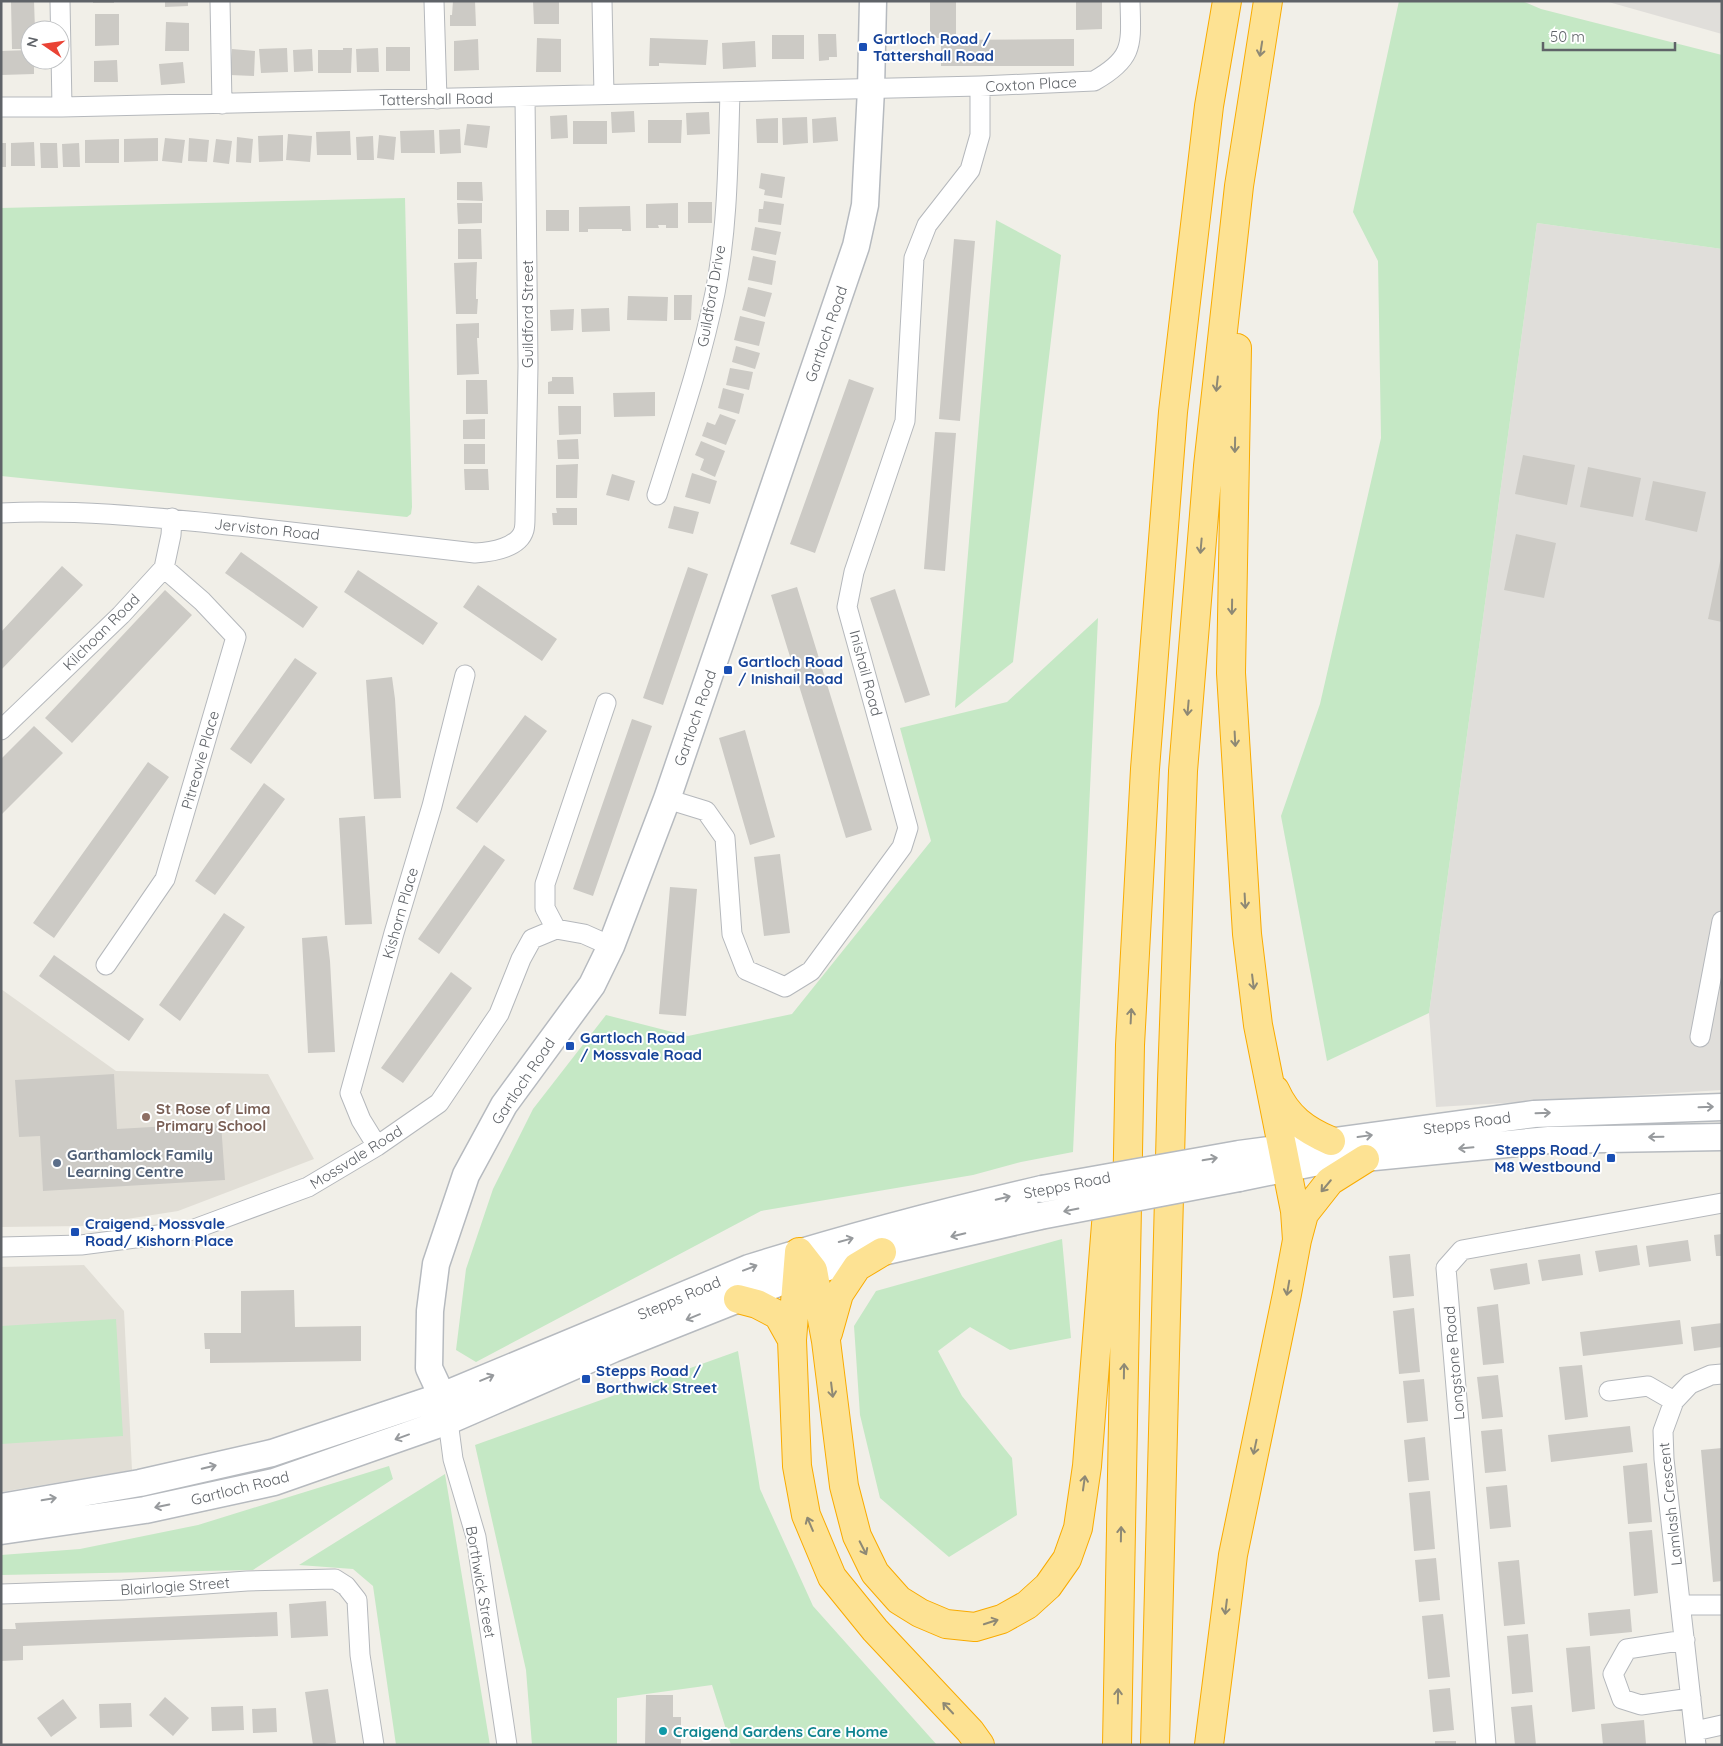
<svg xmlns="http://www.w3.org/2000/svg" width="1723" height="1746" font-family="Quicksand,sans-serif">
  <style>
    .industrial { fill: #e0deda }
    .education { fill: #e1ded6 }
    .green { fill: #c5e8c5 }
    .building { fill: #cccac5 }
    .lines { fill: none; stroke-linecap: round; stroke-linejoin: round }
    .minor-casing { stroke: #b5b8bc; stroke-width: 21 }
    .secondary-casing { stroke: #b6babf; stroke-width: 29 }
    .motorway-casing { stroke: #f9ab00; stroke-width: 30 }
    .minor { stroke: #fff; stroke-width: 19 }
    .secondary { stroke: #fff; stroke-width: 26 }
    .motorway { stroke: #fde293; stroke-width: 28 }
    .secondary-bridge-casing { stroke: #b6babf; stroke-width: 29; stroke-linecap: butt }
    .secondary-bridge { stroke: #fff; stroke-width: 26 }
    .oneway { stroke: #8e8975 }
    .oneway2 { stroke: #979a9d }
    .transit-dot { fill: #1a4fb4; stroke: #fff; stroke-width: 2 }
    .education-dot { fill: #8d6e63; stroke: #fff; stroke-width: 2 }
    .service-dot { fill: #5c6f8a; stroke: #fff; stroke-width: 2 }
    .culture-dot { fill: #0f9aa8; stroke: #fff; stroke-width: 2 }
    .labels { text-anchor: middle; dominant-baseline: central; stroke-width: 4; stroke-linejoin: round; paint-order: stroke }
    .transit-label { font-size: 15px; font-weight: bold; fill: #164399; stroke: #fff; text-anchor: start }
    .street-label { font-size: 15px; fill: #5f6368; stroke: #fff }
    .education-label { font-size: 15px; font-weight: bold; fill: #785e54; stroke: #fff; text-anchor: start }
    .service-label { font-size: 15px; font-weight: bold; fill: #4e5e75; stroke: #fff; text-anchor: start }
    .culture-label { font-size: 15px; font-weight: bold; fill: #0d838f; stroke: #fff; text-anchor: start }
  </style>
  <rect width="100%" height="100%" fill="#f1efe8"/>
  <path class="industrial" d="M1605 1H1722V34Z
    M1537 223 1722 249V1090L1436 1107 1429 1013Z"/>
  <path class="education" d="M1 989 116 1071 268 1074 314 1159 178 1211 82 1226 1 1227Z
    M84 1265 124 1311 132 1470 1 1492V1267Z"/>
  <path class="green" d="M1399 1H1522L1541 9 1722 55V249L1537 223 1429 1013 1327 1061 1281 816 1320 704 1381 438 1378 261 1353 212Z
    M405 198 412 507 411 514 407 517 1 476V208Z
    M996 220 1061 255 1013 662 955 708Z
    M1098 618 1073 1152 1021 1162 973 1175 761 1211 476 1362 456 1350 466 1269 493 1189 533 1109 606 1015 688 1036 792 1014 931 841 900 728 1007 702Z
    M1062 1239 1071 1338 1010 1350 970 1327 938 1351 962 1396 1012 1458 1017 1515 949 1557 880 1498 860 1415 854 1326 876 1291Z
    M116 1319 123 1436 1 1444V1326Z
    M738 1351 760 1489 813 1606 937 1745H731L712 1685 617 1698V1745H532L526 1670 475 1445Z
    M389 1466 393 1479 253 1570 1 1575V1555L80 1549 198 1525Z
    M445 1474 490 1745H396L373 1586 353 1569 299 1565Z"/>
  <path class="building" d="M11 1H34L35 30H30V49H12Z
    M93 1H114V3H93Z
    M165 1H188V6L165 7Z
    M453 1H475L476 26H450V15H452Z
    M533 1H559V24H534Z
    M930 1H956V38H930Z
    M1076 1H1102V29L1076 30Z
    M95 14H119V45L95 46Z
    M166 22 189 23V51H165Z
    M818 34H836L837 57H829V60L819 61Z
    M772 35H804V59H772Z
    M537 38 561 39V72H536Z
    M650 38 708 40 706 65 659 63V66H649Z
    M478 39 479 70 454 71V41Z
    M1074 39V66H941V40Z
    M755 41 756 67 723 69 722 43Z
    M386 47H410V71H386Z
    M287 48 288 72 261 73 259 49Z
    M343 48H352L351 73H318V50H343Z
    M378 48 379 72H357L356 49Z
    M232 49 255 51 254 76 230 75Z
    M312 49 313 71 294 72 293 50Z
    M30 50V60H34V74L1 75V51Z
    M117 60 118 82H94V61Z
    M183 62 185 83 161 85 159 64Z
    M634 111 635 132 612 133 611 112Z
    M709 112 710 134 687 135 686 113Z
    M567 115 568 138 551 139 550 116Z
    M807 117 808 143 783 145 782 118Z
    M836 117 838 141 813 143 812 119Z
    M778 118V143H757L756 119Z
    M648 120H682L681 143H648Z
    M573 121H607V144H573Z
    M467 124 490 126 487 148 464 145Z
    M460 129 461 153 440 154 439 130Z
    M434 130 435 153H401L400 131Z
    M350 131 351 155H317L316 132Z
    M288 134 312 136 310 162 286 160Z
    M283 135V161L259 162 258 136Z
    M379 135 396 137 394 160 377 158Z
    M373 136 374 160H357L356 137Z
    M237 137 253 139 251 163 236 162Z
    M158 138V161L124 162V139Z
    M165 138 185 140 182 163 162 161Z
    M189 138 209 140 207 162 188 161Z
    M119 139V163H85V140Z
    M216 139 232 141 229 164 213 162Z
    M34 142 35 166H11V143Z
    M1 143H6V167H1Z
    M40 143H57L58 168H41Z
    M79 143 80 167H63L62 144Z
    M761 173 785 177 782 198 764 195 765 190 759 188Z
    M457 182H482L483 201 457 200Z
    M764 201 784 204 781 225 758 222 759 209H763Z
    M688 202H712V223H688Z
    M457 203H482V223L458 224Z
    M678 203V228H666V225H658L659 228H646V204Z
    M630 206 631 231H622V229H588V232H579V207Z
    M546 210H569V231H546Z
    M755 227 781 232 776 255 751 250Z
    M458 229H481L482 259H458Z
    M954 239 975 241 960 421 939 419Z
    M753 256 776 261 772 285 748 280Z
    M477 262 476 289V299H478L477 314H456L454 263Z
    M748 287 772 293 765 317 742 310Z
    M674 295H692L691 320H674Z
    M628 296 668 297 667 321 627 320Z
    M609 308 610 331 582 332 581 309Z
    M574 309 573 330 551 331 550 310Z
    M740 316 765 322 759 346 734 340Z
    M479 323V338H477L479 374 457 375 456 324Z
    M736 346 760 353 755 369 732 362Z
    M730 368 753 372 749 390 726 385Z
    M552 377H573L574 394H548V382L552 381Z
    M849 379 874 388 815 553 790 544Z
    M466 380H487L488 414H466Z
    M723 388 744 394 739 414 718 408Z
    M655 392V416L614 417 613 393Z
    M558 406H581V434L559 435Z
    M720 414 736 420 726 445 702 436 707 422 715 425Z
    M485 419V439H463V420Z
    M935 432 956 433 945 571 924 569Z
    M578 439 579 459H558L557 440Z
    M701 441 725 451 715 477 700 470 704 459 695 455Z
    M464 444H485V464H464Z
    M1523 455 1575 465 1567 505 1515 494Z
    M578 464 577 498H556V465Z
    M1588 467 1641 478 1633 517 1580 507Z
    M464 469H488L489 490H465Z
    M692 473 717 481 710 504 685 497Z
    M612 474 635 481 629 501 606 495Z
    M1653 481 1706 492 1697 532 1645 520Z
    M674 506 699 512 693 534 668 528Z
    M556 508H577V525H553L552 513H557Z
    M1516 534 1556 543 1544 598 1504 590Z
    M241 552 318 607 303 628 225 573Z
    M1721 557 1722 558V622L1708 619Z
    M62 566 83 585 1 670V632Z
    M688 567 708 574 663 705 643 698Z
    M358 570 438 623 423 645 344 592Z
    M478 585 557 639 542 661 463 607Z
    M797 587 872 830 846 838 771 595Z
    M895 589 930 695 905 703 870 598Z
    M165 590 192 615 72 743 45 718Z
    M295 658 317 673 251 764 230 749Z
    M392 677 395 699 401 798 374 799 366 680Z
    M525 715 547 731 477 823 456 808Z
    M632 719 652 726 593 896 573 889Z
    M34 726 63 753 1 815V759Z
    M745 730 775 837 750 845 719 738Z
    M148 762 169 777 54 938 33 923Z
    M264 783 285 799 215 895 195 881Z
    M365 816 372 924 345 925 339 818Z
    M484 845 505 860 439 954 418 939Z
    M780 854 790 933 764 936 754 857Z
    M670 887 697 889 686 1016 659 1014Z
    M224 913 245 927 180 1021 159 1005Z
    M327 936 330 961 335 1052 308 1053 302 938Z
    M54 955 144 1019 129 1041 39 976Z
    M451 972 472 988 403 1083 381 1068Z
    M114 1074 117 1129 221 1123 225 1180 43 1191 40 1136 19 1137 15 1080Z
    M1722 1234V1256H1716L1714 1235Z
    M1688 1240 1691 1261 1649 1267 1646 1246Z
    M1637 1245 1640 1265 1599 1272 1595 1251Z
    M1410 1254 1414 1296 1393 1298 1389 1256Z
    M1580 1254 1583 1275 1542 1281 1538 1260Z
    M1527 1263 1530 1284 1494 1290 1490 1269Z
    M294 1290 295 1327 361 1326V1361L210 1363V1349H205L204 1333H241V1291Z
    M1498 1304 1504 1363 1483 1365 1477 1307Z
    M1414 1308 1420 1372 1399 1374 1393 1311Z
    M1680 1320 1683 1344 1583 1356 1580 1332Z
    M1722 1323V1347L1694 1351 1691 1327Z
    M1582 1365 1588 1417 1565 1420 1559 1367Z
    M1498 1375 1503 1417 1482 1419 1477 1377Z
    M1424 1379 1428 1421 1407 1423 1403 1381Z
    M1630 1426 1633 1452 1551 1462 1548 1435Z
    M1502 1429 1506 1471 1485 1473 1481 1431Z
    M1425 1437 1429 1480 1408 1482 1404 1440Z
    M1722 1448V1581L1713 1582 1701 1450Z
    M1647 1463 1652 1522 1628 1524 1623 1466Z
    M1507 1485 1511 1527 1490 1529 1486 1487Z
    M1430 1491 1435 1549 1414 1551 1409 1493Z
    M1652 1530 1658 1593 1634 1596 1629 1532Z
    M1436 1558 1440 1600 1419 1602 1415 1560Z
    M1519 1560 1525 1624 1504 1626 1498 1562Z
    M326 1601 328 1636 291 1638 289 1604Z
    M1630 1609 1632 1632 1590 1636 1588 1613Z
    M277 1612 278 1636 23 1646V1660L1 1661V1629H16L15 1623Z
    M1443 1614 1450 1677 1428 1679 1422 1616Z
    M1528 1634 1533 1692 1512 1694 1507 1636Z
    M1590 1646 1595 1709 1572 1712 1566 1648Z
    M1450 1688 1454 1730 1433 1732 1429 1690Z
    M328 1689 336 1743 313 1745 305 1692Z
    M646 1695H673V1717H681V1745H645Z
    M165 1697 189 1718 173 1736 149 1715Z
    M63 1699 77 1718 51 1737 37 1718Z
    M131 1703 132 1727 100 1728 99 1704Z
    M1532 1705 1536 1745H1515L1511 1707Z
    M243 1706 244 1730 212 1731 211 1707Z
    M276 1708 277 1732 253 1733 252 1709Z
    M1644 1720 1646 1744 1603 1745 1601 1724Z
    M1435 1741H1456V1745H1435Z"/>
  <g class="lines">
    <defs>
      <path id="minor" d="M60 1 62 107
        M220 1 222 104
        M434 1 437 99
        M602 1 604 95
        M1 107H62L980 86 1094 81C1135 58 1131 44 1130 1
        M657 495C678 428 701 362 715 293 728 227 728 159 730 92
        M1 513C81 509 159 518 239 526 318 535 396 544 475 553 491 552 519 548 524 530 525 526 525 521 525 518L528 366 525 97
        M1 730 121 615 164 568 171 535 172 518
        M667 799 706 811 725 838 732 934 746 970 785 987 811 971 902 847 908 828 847 607 854 572 905 421 914 258 927 225 970 170 980 135V86
        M556 929 545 908V884L606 703
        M106 965 165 879 236 637 202 601 164 568
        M1700 1037 1722 921
        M377 1146 361 1120 350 1093 394 933 432 806 465 675
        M1 1247 81 1245 189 1231 308 1187 377 1146 439 1103 499 1014 521 959 532 939 556 929 584 934 611 946
        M1609 1391 1648 1386 1674 1401
        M448 1421 453 1459 476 1537 507 1745
        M1 1594 123 1590 247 1581 335 1579 346 1586 357 1600 360 1655 374 1745
        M1681 1605H1722
        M1685 1640 1627 1649 1613 1674 1622 1699 1641 1705 1691 1698
        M1695 1731 1722 1725
        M1486 1745 1446 1268 1462 1250 1722 1203
        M1696 1745 1664 1459 1663 1431 1674 1401 1690 1384 1711 1375 1722 1374"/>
      <path id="secondary" d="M1239 1154 1534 1114 1722 1107
        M1239 1178 1313 1163 1549 1140 1722 1137
        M448 1421 442 1396 429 1368 430 1311 436 1264 466 1175 504 1105 592 985 611 946 667 799 856 246 865 205 871 89 873 1
        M1 1507 140 1483 272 1453 442 1396 749 1268C845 1238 943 1212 1042 1189
        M1 1531 145 1510 274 1482 448 1421 613 1349 796 1276 882 1252 1040 1216"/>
      <path id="motorway" d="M1237 348 1231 673 1247 934 1258 1025 1295 1211 1297 1240
        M1275 1090C1287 1117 1305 1130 1331 1141
        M799 1252 813 1270 826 1341 844 1486 857 1536 875 1573 899 1600 920 1613 946 1624 975 1627 1002 1619 1027 1605 1048 1586 1067 1559 1078 1528 1087 1466 1106 1224 1112 1180
        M799 1252 792 1340 797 1466 806 1515 832 1577 875 1630 970 1731 980 1745
        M738 1299 757 1304 778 1315 792 1340
        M828 1333 839 1294 857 1267 882 1252
        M1117 1745 1130 1045 1145 769 1173 412 1209 106 1227 1
        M1155 1745 1172 1080 1183 771 1208 466 1239 186 1268 1
        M1209 1745 1233 1555 1287 1294 1297 1240 1304 1214 1330 1181 1365 1159"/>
    </defs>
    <use href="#minor" class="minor-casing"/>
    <use href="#secondary" class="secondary-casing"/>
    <use href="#motorway" class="motorway-casing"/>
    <use href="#minor" class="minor"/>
    <use href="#secondary" class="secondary"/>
    <use href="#motorway" class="motorway"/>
    <defs>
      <path id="secondary-bridge" d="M1042 1189 1239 1154
        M1040 1216 1239 1178"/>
    </defs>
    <use href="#secondary-bridge" class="secondary-bridge-casing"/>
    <use href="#secondary-bridge" class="secondary-bridge"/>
  </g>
  <defs><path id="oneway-shaft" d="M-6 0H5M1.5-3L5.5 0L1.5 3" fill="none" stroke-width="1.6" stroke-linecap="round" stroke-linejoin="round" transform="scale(1.25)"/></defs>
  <g class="oneway">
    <use href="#oneway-shaft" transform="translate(1261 49) rotate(99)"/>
    <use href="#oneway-shaft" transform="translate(1217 384) rotate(96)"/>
    <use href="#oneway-shaft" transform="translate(1235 445) rotate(91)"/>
    <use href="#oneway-shaft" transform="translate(1201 546) rotate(95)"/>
    <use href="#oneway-shaft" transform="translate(1232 607) rotate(91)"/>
    <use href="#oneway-shaft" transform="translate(1188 708) rotate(95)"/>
    <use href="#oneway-shaft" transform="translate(1235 739) rotate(87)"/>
    <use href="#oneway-shaft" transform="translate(1245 901) rotate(87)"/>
    <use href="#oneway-shaft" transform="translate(1253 982) rotate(83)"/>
    <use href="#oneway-shaft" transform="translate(1131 1016) rotate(-87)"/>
    <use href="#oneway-shaft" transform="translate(1326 1186) rotate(130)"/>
    <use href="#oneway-shaft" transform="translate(1288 1288) rotate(100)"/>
    <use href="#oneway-shaft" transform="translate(1124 1371) rotate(-89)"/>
    <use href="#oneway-shaft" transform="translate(832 1390) rotate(83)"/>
    <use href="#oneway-shaft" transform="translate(1255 1447) rotate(102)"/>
    <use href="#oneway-shaft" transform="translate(1084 1483) rotate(-82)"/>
    <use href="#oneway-shaft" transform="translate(810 1524) rotate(-113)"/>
    <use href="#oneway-shaft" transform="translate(1121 1534) rotate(-89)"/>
    <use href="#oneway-shaft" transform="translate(863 1548) rotate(63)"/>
    <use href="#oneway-shaft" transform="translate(1226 1607) rotate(97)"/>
    <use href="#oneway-shaft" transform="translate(991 1622) rotate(-18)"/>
    <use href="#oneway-shaft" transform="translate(1118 1696) rotate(-89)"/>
    <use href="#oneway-shaft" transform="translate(948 1708) rotate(-133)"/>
  </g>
  <g class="oneway2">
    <use href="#oneway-shaft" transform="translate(1706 1107) rotate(-2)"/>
    <use href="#oneway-shaft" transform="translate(1543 1113) rotate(-2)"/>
    <use href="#oneway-shaft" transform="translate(1365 1136) rotate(-8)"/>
    <use href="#oneway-shaft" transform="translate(1656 1137) rotate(179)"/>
    <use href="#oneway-shaft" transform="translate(1466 1148) rotate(175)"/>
    <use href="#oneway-shaft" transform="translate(1210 1159) rotate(-10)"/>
    <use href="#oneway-shaft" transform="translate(1003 1198) rotate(-13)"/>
    <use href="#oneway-shaft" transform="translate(1071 1210) rotate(169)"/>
    <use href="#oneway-shaft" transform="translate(958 1235) rotate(167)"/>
    <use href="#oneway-shaft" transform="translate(846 1240) rotate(-15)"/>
    <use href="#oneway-shaft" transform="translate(750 1268) rotate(-21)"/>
    <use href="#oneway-shaft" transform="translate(693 1317) rotate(158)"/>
    <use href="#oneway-shaft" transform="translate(487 1378) rotate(-23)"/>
    <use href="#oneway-shaft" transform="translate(402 1437) rotate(160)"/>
    <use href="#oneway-shaft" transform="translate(209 1467) rotate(-13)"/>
    <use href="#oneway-shaft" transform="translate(49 1499) rotate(-10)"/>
    <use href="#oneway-shaft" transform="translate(162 1506) rotate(168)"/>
  </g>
  <g class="transit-dot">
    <rect x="858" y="42" width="10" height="10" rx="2.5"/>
    <rect x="723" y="665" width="10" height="10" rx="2.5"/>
    <rect x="565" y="1041" width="10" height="10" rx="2.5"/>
    <rect x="1606" y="1153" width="10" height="10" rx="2.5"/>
    <rect x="70" y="1227" width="10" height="10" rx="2.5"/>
    <rect x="581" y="1374" width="10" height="10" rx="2.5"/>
  </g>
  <circle class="education-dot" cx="146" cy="1117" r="5"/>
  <circle class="service-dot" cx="57" cy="1163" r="5"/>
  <circle class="culture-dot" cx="663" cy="1731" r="5"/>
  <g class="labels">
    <g class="transit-label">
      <text x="873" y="38">Gartloch Road /<tspan x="873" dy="17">Tattershall Road</tspan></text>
      <text x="738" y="661">Gartloch Road<tspan x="738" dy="17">/ Inishail Road</tspan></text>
      <text x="580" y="1037">Gartloch Road<tspan x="580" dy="17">/ Mossvale Road</tspan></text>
      <text x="1601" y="1149" text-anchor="end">Stepps Road /<tspan x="1601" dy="17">M8 Westbound</tspan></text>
      <text x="85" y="1223">Craigend, Mossvale<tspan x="85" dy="17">Road/ Kishorn Place</tspan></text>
      <text x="596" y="1370">Stepps Road /<tspan x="596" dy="17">Borthwick Street</tspan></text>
    </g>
    <g class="street-label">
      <text transform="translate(1031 84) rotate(-3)">Coxton Place</text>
      <text transform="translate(436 99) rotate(-1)">Tattershall Road</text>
      <text transform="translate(711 296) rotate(-80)">Guildford Drive</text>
      <text transform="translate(527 314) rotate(-90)">Guildford Street</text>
      <text transform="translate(826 334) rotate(-71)">Gartloch Road</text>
      <text transform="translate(267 529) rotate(6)">Jerviston Road</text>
      <text transform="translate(101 632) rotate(-45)">Kilchoan Road</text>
      <text transform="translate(866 673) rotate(75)">Inishail Road</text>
      <text transform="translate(695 718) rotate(-71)">Gartloch Road</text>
      <text transform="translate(200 760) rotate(-74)">Pitreavie Place</text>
      <text transform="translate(400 913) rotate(-74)">Kishorn Place</text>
      <text transform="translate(523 1081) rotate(-56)">Gartloch Road</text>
      <text transform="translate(1467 1123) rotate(-8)">Stepps Road</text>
      <text transform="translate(356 1157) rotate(-32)">Mossvale Road</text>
      <text transform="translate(1067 1185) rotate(-11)">Stepps Road</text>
      <text transform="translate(679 1298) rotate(-23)">Stepps Road</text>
      <text transform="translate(1454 1363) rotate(-95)">Longstone Road</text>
      <text transform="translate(240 1488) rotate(-14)">Gartloch Road</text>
      <text transform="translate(1670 1504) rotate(-96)">Lamlash Crescent</text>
      <text transform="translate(481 1582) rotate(80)">Borthwick Street</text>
      <text transform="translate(175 1586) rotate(-4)">Blairlogie Street</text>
    </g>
    <g class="education-label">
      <text x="156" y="1108">St Rose of Lima<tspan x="156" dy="17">Primary School</tspan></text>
    </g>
    <g class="service-label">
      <text x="67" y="1154">Garthamlock Family<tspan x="67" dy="17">Learning Centre</tspan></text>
    </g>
    <g class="culture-label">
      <text x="673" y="1731">Craigend Gardens Care Home</text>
    </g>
  </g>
  <rect width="1723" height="1746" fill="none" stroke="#5f6368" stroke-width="5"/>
  <g transform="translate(45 45) rotate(283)"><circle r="24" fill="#ffffff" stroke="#bfc1c3"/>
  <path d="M0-4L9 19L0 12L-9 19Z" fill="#ea4335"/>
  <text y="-8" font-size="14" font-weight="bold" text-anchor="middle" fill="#5f6368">N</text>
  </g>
  <path d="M1543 42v8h132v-8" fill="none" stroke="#5f6368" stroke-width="2.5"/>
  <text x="1550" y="42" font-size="15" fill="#5f6368" stroke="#ffffff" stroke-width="4" paint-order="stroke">50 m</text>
</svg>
